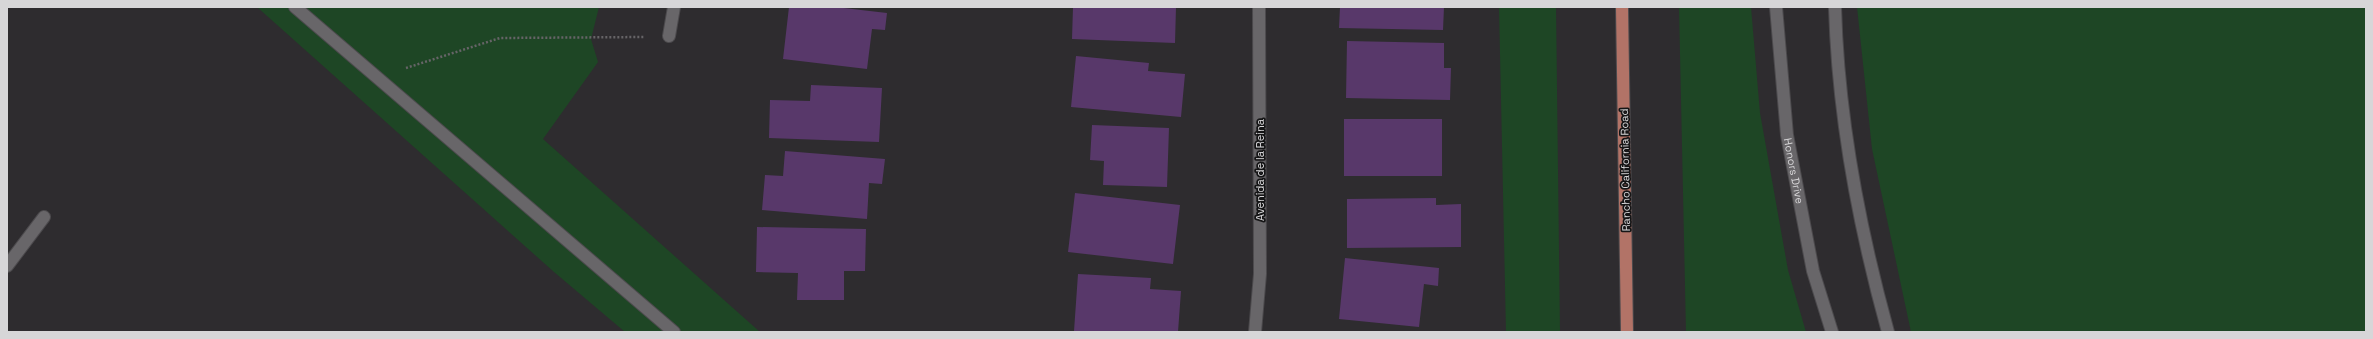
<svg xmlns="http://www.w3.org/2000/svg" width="2373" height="339" font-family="'Space Grotesk',sans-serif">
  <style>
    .green { fill: #1e4625 }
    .building { fill: #58386a }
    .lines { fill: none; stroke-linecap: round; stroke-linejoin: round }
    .lane-casing { stroke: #4c4a4d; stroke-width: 14 }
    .street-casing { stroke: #4c4a4d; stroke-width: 14 }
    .secondary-casing { stroke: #4c4a4d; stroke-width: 14 }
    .primary-casing { stroke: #4c4a4d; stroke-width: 14 }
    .path { stroke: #666467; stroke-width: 2.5; stroke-dasharray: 2 2; stroke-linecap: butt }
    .lane { stroke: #686669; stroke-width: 12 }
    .street { stroke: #686669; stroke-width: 12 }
    .secondary { stroke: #686669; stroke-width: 12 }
    .primary { stroke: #b27367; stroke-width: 12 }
    .labels { text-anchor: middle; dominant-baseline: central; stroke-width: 3.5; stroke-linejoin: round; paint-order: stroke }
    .street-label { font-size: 11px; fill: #d7d6d8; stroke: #151516 }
  </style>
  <rect width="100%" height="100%" fill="#2e2c2f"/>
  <path class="green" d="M257 7H599L591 39 598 62 543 139 760 332H625L554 272Z
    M1499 7H1556L1560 332H1506Z
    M1679 7H1751L1760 113 1788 270 1806 332H1686Z
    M1857 7H2366V332H1911L1872 149Z"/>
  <path class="building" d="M789 7H835L887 13 885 30 872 29 867 69 783 59Z
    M1073 7H1176L1175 43 1072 39Z
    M1340 7H1444L1443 30 1339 28Z
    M1347 41 1444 43V68H1451L1450 100 1346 98Z
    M1076 56 1149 63 1148 71 1185 74 1181 117 1071 107Z
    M811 85 882 88 879 142 769 138 770 100 810 101Z
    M1344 119H1442V176H1344Z
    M1092 125 1169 128 1167 187 1103 185 1104 161 1090 160Z
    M785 151 885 159 882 184 869 183 867 219 762 210 765 175 783 176Z
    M1075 193 1180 205 1173 264 1068 252Z
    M1436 198V205L1461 204V247L1347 248V199Z
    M757 227 866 229 865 271H844V300H797L798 273 756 272Z
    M1345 258 1439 268 1438 286 1424 284 1419 327 1339 319Z
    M1078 274 1151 278 1150 289 1181 291 1178 332 1074 331Z"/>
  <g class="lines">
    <defs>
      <path id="lane" d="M295 7 674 332"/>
      <path id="street" d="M669 36 674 7
        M7 266 44 217
        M1255 332 1260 274 1259 7"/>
      <g id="secondary">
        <path id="s1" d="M1776 7 1787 135 1813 271 1832 332"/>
        <path d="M1835 7C1838 116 1859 227 1888 332"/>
      </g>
      <path id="primary" d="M1622 7 1627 332"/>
    </defs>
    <use href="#lane" class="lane-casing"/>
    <use href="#street" class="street-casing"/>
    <use href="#secondary" class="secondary-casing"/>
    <use href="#primary" class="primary-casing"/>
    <path class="path" d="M406 68 500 38 644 37"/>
    <use href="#lane" class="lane"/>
    <use href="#street" class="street"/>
    <use href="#secondary" class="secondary"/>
    <use href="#primary" class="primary"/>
  </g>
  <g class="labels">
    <g class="street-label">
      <text transform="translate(1260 170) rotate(-90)">Avenida de la Reina</text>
      <text transform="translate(1625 170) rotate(-91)">Rancho California Road</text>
      <text stroke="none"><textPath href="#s1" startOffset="165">Honors Drive</textPath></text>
    </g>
  </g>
  <rect width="2373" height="339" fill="none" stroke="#d7d6d8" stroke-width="16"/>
</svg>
